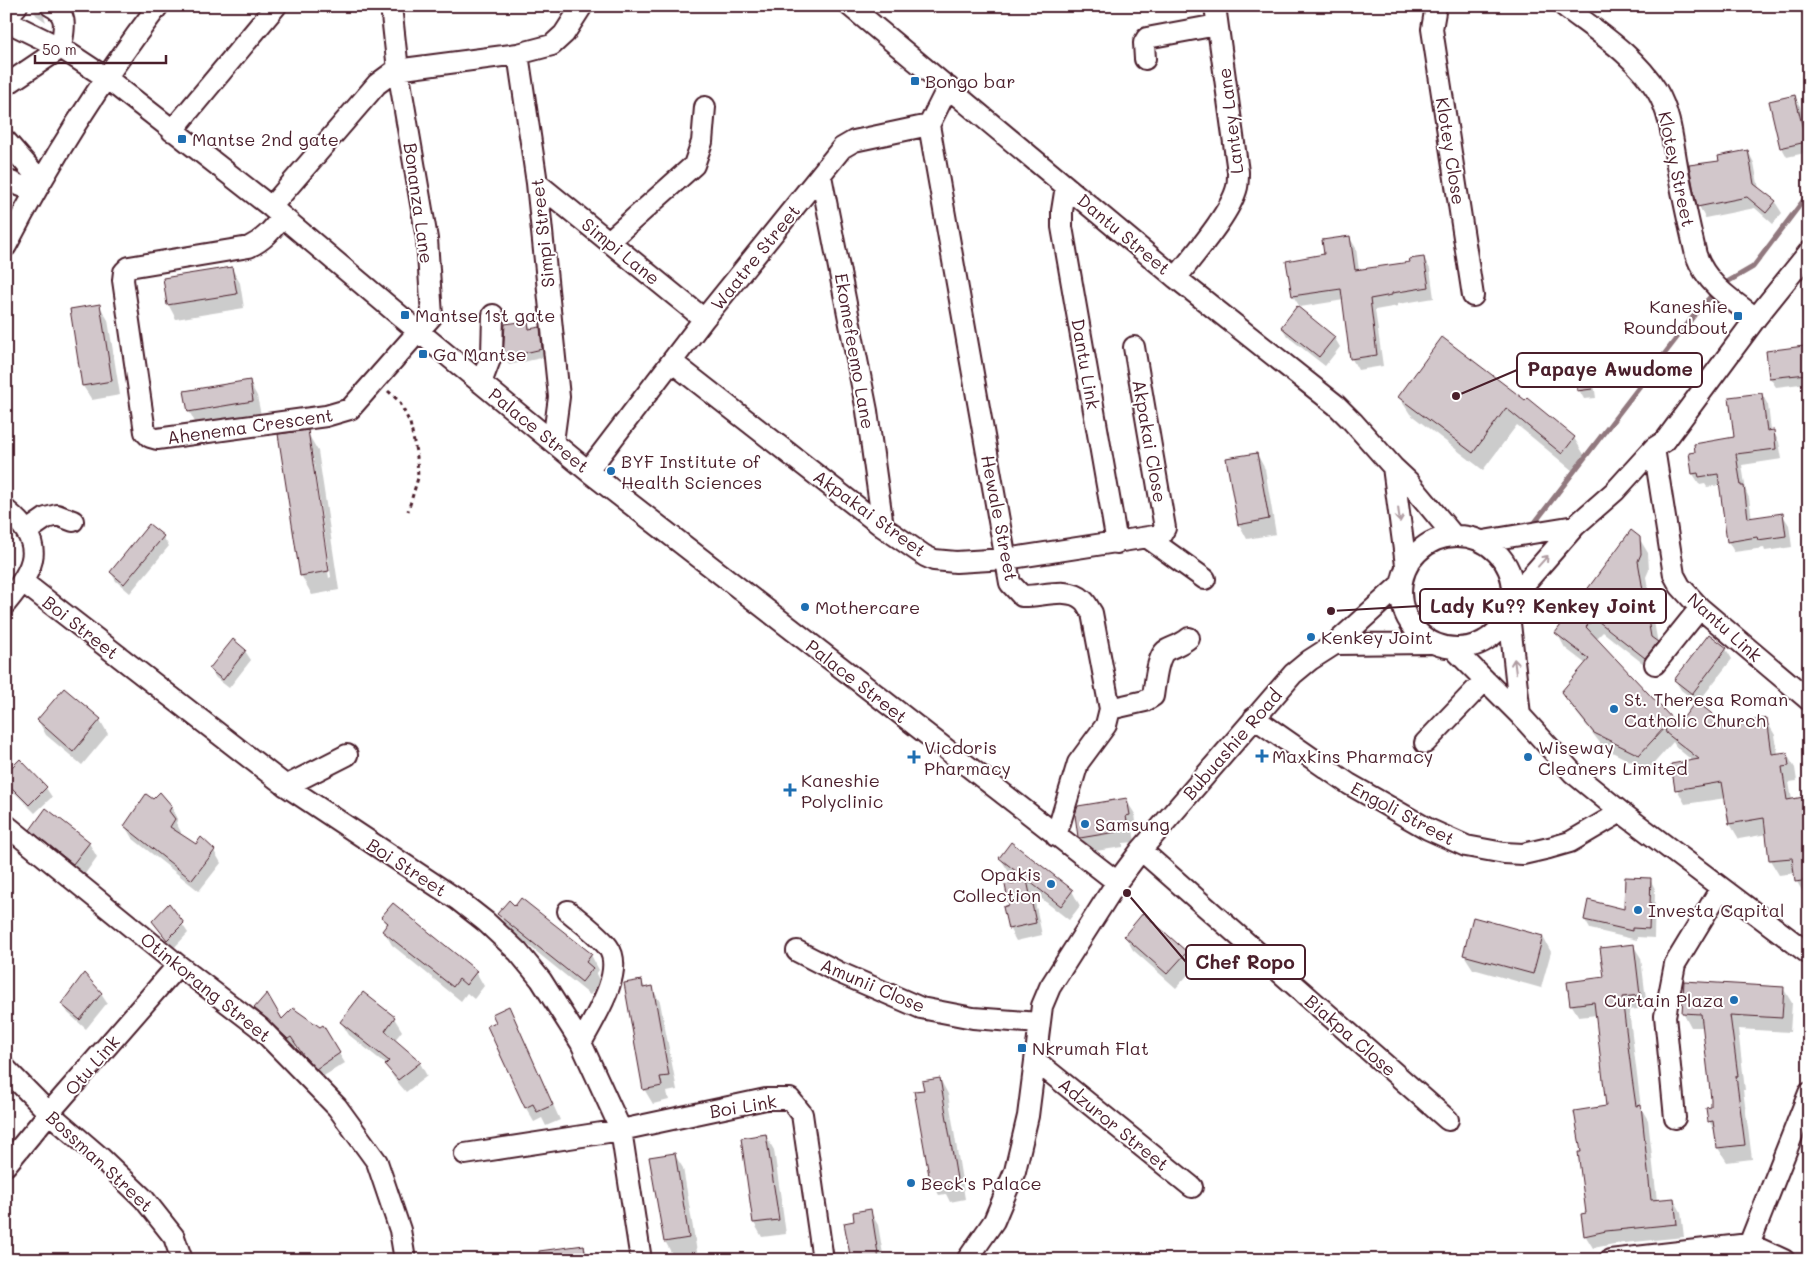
<svg xmlns="http://www.w3.org/2000/svg" width="1815" height="1266" font-family="Mali,sans-serif">
  <style>
    .shadow { fill: #0003; fill-rule: evenodd }
    .lines { fill: none; stroke-linecap: round; stroke-linejoin: round }
    .stream { stroke: #91787e; stroke-width: 5 }
    .building { fill: #d2c7cb; stroke: #4a1f2b }
    .minor-casing { stroke: #4a1f2b; stroke-width: 24 }
    .path { stroke: #4a1f2b; stroke-width: 3; stroke-dasharray: 4 4; stroke-linecap: butt }
    .minor { stroke: #fff; stroke-width: 20 }
    .oneway { stroke: #ae9aa0 }
    .poi-dot { fill: #1f6fb2; stroke: #fff; stroke-width: 2 }
    .labels { text-anchor: middle; dominant-baseline: central; stroke-width: 4; stroke-linejoin: round; paint-order: stroke }
    .poi-label { font-size: 18px; fill: #4a1f2b; stroke: #fff; text-anchor: start }
    .street-label { font-size: 18px; fill: #4a1f2b; stroke: #fff }
    .leader { fill: none; stroke: #4a1f2b; stroke-width: 2 }
    .callout-dot { fill: #4a1f2b; stroke: #fff; stroke-width: 2 }
    .callout { fill: #fff; stroke: #4a1f2b; stroke-width: 2 }
    .callout-label { font-size: 19px; text-anchor: middle; font-weight: bold; fill: #4a1f2b }
  </style>
  <rect width="100%" height="100%" fill="#fff"/>
  <filter id="ink" filterUnits="userSpaceOnUse"><feTurbulence type="fractalNoise" baseFrequency=".02" numOctaves="2"/><feDisplacementMap in="SourceGraphic" scale="10" xChannelSelector="R" yChannelSelector="G"/><feConvolveMatrix kernelMatrix="1 2 1 2 8 2 1 2 1" color-interpolation-filters="sRGB"/></filter>
  <g filter="url(#ink)">
    <path class="shadow" d="M32 6H49L46 9 44 16 46 22 36 15Z
      M1794 96 1800 106 1809 144V152L1787 157 1782 148 1771 102Z
      M1748 151 1754 163 1759 189 1775 202 1782 213 1773 224 1755 208 1705 218 1699 206 1720 162Z
      M1349 237 1356 248 1359 271 1411 263 1424 258 1430 269 1434 298 1398 304V306L1375 310 1383 366 1358 370 1352 359 1344 300 1300 307 1293 296 1287 262 1326 255Z
      M232 269 240 283 244 308 176 319 168 304Z
      M99 305 108 320 120 395 92 400 83 386Z
      M1801 305H1809V343L1802 335Z
      M527 322 532 329 539 328 544 336 546 357 509 365 505 357Z
      M1282 327 1334 337 1340 347 1325 366 1287 336Z
      M1803 348 1808 357 1809 383 1776 387 1770 378 1767 352Z
      M1586 359 1592 368 1596 398 1584 399 1579 390Z
      M249 381 257 396 261 415 197 426 189 411Z
      M1762 394 1768 405 1771 431H1773L1779 442 1782 459 1742 465 1746 491 1749 498 1752 519 1782 514 1789 525 1792 547 1765 551 1764 548 1734 552 1728 541 1720 485 1707 487 1705 484 1700 485 1693 474 1690 454 1736 438Z
      M1399 397 1525 402 1527 399 1574 438 1585 456 1573 471 1517 425 1483 470 1410 414Z
      M307 432 318 451 339 590 312 595 301 575ZM310 451H312L331 577 329 578Z
      M1257 454 1265 469 1276 534 1247 539 1239 524Z
      M150 525 163 537 169 546 130 593 116 581 111 572Z
      M1639 538 1648 553 1649 570 1646 577 1658 644 1665 658 1654 672 1603 632 1596 639 1678 727 1697 702 1681 690 1675 680 1709 636 1726 649 1732 659 1697 704 1725 726 1766 720 1775 735 1778 754 1786 753 1795 768 1797 781 1789 782 1792 800 1809 797V920L1806 915 1803 892 1797 882 1795 873 1779 875 1770 860 1767 834 1739 839 1730 824 1726 798 1685 804 1677 789 1693 761 1677 748 1673 742 1648 770 1604 748 1572 707 1563 692 1586 664 1565 648 1557 633Z
      M245 651 251 660 229 688 216 678 210 669Z
      M38 720H100L108 734 82 765 46 735Z
      M6 775 46 788 52 797 35 813 9 787 6 783Z
      M153 800 171 806 178 819 176 823 181 832 180 835 196 845 214 851 221 863 199 891 132 838 125 826Z
      M1126 800 1135 814 1137 829 1133 830 1135 842 1123 843V847L1089 852 1081 837Z
      M32 830 89 843 97 857 82 878 40 844Z
      M1000 858 1072 891 1080 906 1069 920 1033 892 1042 935 1016 941 1009 928 1011 906 1021 882 1009 872Z
      M1650 879 1655 889 1654 938 1637 937V940L1590 929 1585 920 1625 910Z
      M499 914 591 955 599 970 596 974 601 983 590 995 507 928Z
      M383 917 476 972 484 986 474 999 467 993 461 1001 392 945 384 931 388 926Z
      M154 921 182 924 188 933 173 949Z
      M1125 936 1186 953 1195 967 1176 988 1133 950Z
      M1543 937 1551 952 1541 988 1473 969 1464 955Z
      M1633 945 1641 958 1647 1008 1629 1010 1641 1108 1648 1120 1657 1201 1674 1199 1681 1212 1684 1237 1614 1244 1593 1248 1585 1235 1588 1214 1582 1153 1607 1107 1597 1015 1579 1017 1571 1004 1605 979Z
      M84 975 101 994 107 1003 86 1029 68 1013 63 1004Z
      M641 981 646 989 652 988 660 1002 677 1090 667 1092 669 1100 653 1104 644 1089Z
      M1783 988 1792 1003 1790 1032 1738 1029 1745 1090H1743L1752 1159 1727 1162 1718 1148 1716 1133 1709 1121 1712 1108 1704 1027H1691L1683 1012Z
      M364 994 394 1018 402 1031 394 1041 420 1063 427 1076 406 1092 394 1078 387 1065 349 1035 341 1022Z
      M255 1008 282 1021 321 1029 322 1027 345 1063 322 1077 310 1064 297 1045 294 1048 274 1028 261 1018Z
      M508 1008 516 1022 560 1120 546 1126 542 1118 534 1122 526 1108 488 1027 497 1023Z
      M940 1079 948 1094 965 1199 950 1202 946 1194 939 1195 931 1180 925 1091Z
      M766 1136 774 1150 786 1234 762 1237 754 1223 742 1139Z
      M674 1154 683 1168 697 1252 673 1256 665 1241Z
      M870 1211 878 1225 884 1260H852L855 1222Z
      M583 1246 591 1260H561Z"/>
    <g class="lines">
      <path class="stream" d="M1722 285 1753 267 1809 193
        M1536 521 1699 309 1716 291"/>
    </g>
    <path class="building" d="M1795 95 1806 142 1780 148 1769 101Z
      M1748 150 1754 184 1776 201 1766 213 1747 197 1697 207 1689 165 1719 161 1718 156Z
      M1350 236 1355 270 1410 262 1409 259 1424 257 1429 287 1392 293V295L1370 299 1377 355 1350 359 1341 289 1292 296 1286 261 1324 254 1322 240Z
      M232 267 237 294 167 305 163 278Z
      M100 304 112 381 82 386 70 309Z
      M1297 306 1335 337 1319 357 1281 327Z
      M528 321 529 329 540 327 542 349 503 358 505 324Z
      M1442 337 1525 400 1527 398 1575 437 1562 454 1506 408 1473 453 1398 397Z
      M1804 346 1807 374 1769 378 1766 351Z
      M1587 358 1592 389 1577 391 1573 360Z
      M250 380 253 401 188 412 184 391Z
      M1762 393 1767 431 1774 430 1776 449 1736 454 1741 486H1744L1748 518 1783 513 1786 536 1758 540 1757 537 1727 542 1718 474 1699 477 1698 473 1692 474 1689 453 1695 452 1694 444 1734 437 1729 397Z
      M308 430 329 571 300 576 278 434Z
      M1257 453 1269 519 1238 525 1226 458Z
      M149 524 164 536 124 584 110 572Z
      M1631 530 1640 537 1641 554 1638 561 1651 637 1658 642 1645 658 1594 618 1586 627 1678 725 1696 701 1726 725 1767 718 1772 754 1787 752 1789 766 1782 767 1787 800 1809 796V824H1805L1809 850V880L1795 882 1792 858 1769 860 1764 818 1729 824 1722 782 1675 790 1671 764 1699 759 1666 733 1665 727 1639 755 1594 733 1561 692 1589 659 1555 633Z
      M1709 634 1727 648 1692 694 1674 680Z
      M233 639 246 650 223 680 209 669Z
      M64 688 101 719 73 752 37 720Z
      M20 759 47 787 29 805 6 782V773Z
      M160 792 172 806 169 811 175 819 170 827 196 844 201 837 215 850 192 880 124 826 146 794 153 799Z
      M1127 798 1130 815 1126 816 1128 827 1116 829V832L1080 838 1078 837 1075 815 1078 806Z
      M46 808 90 842 73 864 30 830Z
      M1011 842 1073 890 1061 906 999 858Z
      M1625 877 1651 878 1649 929 1632 928V931L1584 920 1588 900 1624 909Z
      M1027 880 1036 923 1008 929 1003 907 1009 905 1005 885Z
      M521 898 592 954 586 962 593 968 582 982 497 914 509 900 515 906Z
      M169 903 184 923 167 940 152 921Z
      M393 903 477 971 466 985 459 979 453 987 382 931 388 923 381 917Z
      M1143 913 1187 952 1167 974 1124 936Z
      M1473 917 1543 936 1533 974 1463 955Z
      M1634 944 1640 995 1622 997 1632 1078 1636 1106 1641 1105 1651 1200 1674 1198 1677 1224 1606 1231 1584 1236 1581 1214 1586 1213 1578 1152H1581L1574 1111 1606 1106 1594 1002 1570 1005 1567 982 1604 977 1600 948Z
      M84 973 102 993 80 1020 61 1004Z
      M642 980 643 988 653 986 669 1076 660 1077 662 1086 643 1090 624 983Z
      M1684 981 1784 987 1782 1018 1730 1015 1738 1076H1736L1745 1145 1717 1148 1713 1121 1708 1122 1706 1108 1711 1107V1099L1701 1014 1682 1013Z
      M363 992 395 1017 385 1031 421 1062 398 1080 385 1065 389 1061 340 1022Z
      M267 993 282 1019 293 1008 320 1027 323 1025 340 1053 316 1069 303 1055 291 1037 288 1039 267 1019 254 1008Z
      M509 1006 553 1105 537 1112 533 1104 525 1108 487 1026 496 1022 492 1014Z
      M940 1078 958 1185 941 1188 939 1179 930 1181 914 1091 924 1090 922 1081Z
      M766 1134 779 1220 753 1223 741 1138Z
      M675 1153 689 1238 664 1242 649 1157Z
      M871 1209 879 1260H851L844 1223 854 1221 853 1212Z
      M584 1245 586 1260H539V1251Z"/>
    <g class="lines">
      <defs>
        <path id="minor" d="M850 6 1176 278 1336 405 1353 422 1393 467 1408 481 1453 535
          M1436 6 1432 29 1473 296
          M1564 6C1596 31 1635 55 1657 91 1672 116 1673 148 1679 176 1684 202 1690 229 1696 255 1707 285 1732 300 1756 318
          M6 18 17 6
          M6 21 61 48 105 77 271 207 418 331 588 471 1117 882
          M518 54 537 183 559 397 553 442
          M1145 59 1144 43 1147 38 1217 25
          M6 85 61 48C63 31 70 15 51 6
          M929 125 1010 583 1022 596C1040 597 1069 586 1083 600 1087 603 1089 609 1092 613L1110 709 1106 725 1078 763 1056 836
          M172 131 276 6
          M6 141 40 180
          M821 176 867 411 883 527
          M6 180 34 191
          M537 183 704 319
          M1066 186 1062 211V227L1117 543
          M271 207 377 84 396 70 518 54 552 45 564 34 582 6
          M282 217C272 230 264 240 249 247L129 267 124 272 123 280 145 432 150 437 157 439 326 416 350 409 432 316 427 239 398 70 391 6
          M609 241 694 165 702 142 705 107
          M6 246C50 161 100 82 158 6
          M1176 278C1193 256 1231 213 1237 187 1238 182 1238 177 1238 172L1215 6
          M672 362 883 527 925 556 934 560 956 562 1006 559 1161 535 1165 528 1134 347
          M481 383 492 354 493 315
          M1654 448 1674 575 1680 586 1700 608 1809 700
          M1393 467 1406 565
          M588 471 704 319 842 148 854 141 929 125 948 87
          M6 510C47 543 36 567 6 603
          M27 531 46 518 57 515 73 521
          M1401 592a56 56 0 1 1 112 0a56 56 0 1 1-112 0Z
          M1148 538 1205 579
          M1483 541 1575 526
          M23 582 286 786 458 900 486 922 518 952 541 980 581 1043 621 1130 641 1260
          M1513 597 1575 526 1615 491 1654 448 1665 441 1756 318 1809 252
          M1509 614 1520 715
          M1335 644 1431 643
          M1454 649 1520 715 1573 773 1621 812 1809 954
          M1655 664 1700 608
          M1110 709 1145 701 1153 696C1155 685 1157 654 1167 650 1175 646 1182 644 1189 638
          M1254 718 1349 784 1428 829 1466 846 1504 853 1523 854 1549 848 1570 842 1621 812
          M1425 743 1485 680
          M286 786 347 755
          M6 825 178 965 259 1027 337 1107 377 1162 400 1230 405 1260
          M1141 850 1448 1120
          M568 911C580 921 599 935 608 947 626 971 593 1020 581 1043
          M797 951 838 972 921 1008 973 1018 1039 1023
          M1036 1061 1192 1187
          M6 1069 49 1113 100 1157 144 1199 174 1237 182 1260
          M1675 1118 1665 1016 1675 964 1721 888
          M465 1154 621 1130 766 1099H790L802 1114 823 1260
          M6 1165 49 1113 178 965
          M967 1260 994 1221 1015 1171 1028 1116 1042 1006 1050 987 1117 882 1141 850 1293 674 1310 660 1335 644 1400 585
          M1610 1260 1749 1244 1784 1260
          M1743 1260 1809 1093"/>
      </defs>
      <use href="#minor" class="minor-casing"/>
      <path class="path" d="M388 391 399 401 410 423 417 457 418 478 408 511"/>
      <use href="#minor" class="minor"/>
    </g>
    <defs><path id="oneway-shaft" d="M-6 0H5M1.5-3L5.5 0L1.5 3" fill="none" stroke-width="1.6" stroke-linecap="round" stroke-linejoin="round" transform="scale(1.25)"/></defs>
    <g class="oneway">
      <use href="#oneway-shaft" transform="translate(1399 515) rotate(83)"/>
      <use href="#oneway-shaft" transform="translate(1543 561) rotate(-48)"/>
      <use href="#oneway-shaft" transform="translate(1515 666) rotate(-97)"/>
    </g>
  </g>
  <g class="poi-dot">
    <rect x="910" y="76" width="10" height="10" rx="2.5"/>
    <rect x="177" y="134" width="10" height="10" rx="2.5"/>
    <rect x="400" y="310" width="10" height="10" rx="2.5"/>
    <rect x="1733" y="311" width="10" height="10" rx="2.5"/>
    <rect x="418" y="349" width="10" height="10" rx="2.5"/>
    <circle cx="611" cy="471" r="5"/>
    <circle cx="805" cy="607" r="5"/>
    <circle cx="1311" cy="637" r="5"/>
    <circle cx="1614" cy="709" r="5"/>
    <path d="M1259.5 748.5h5v5h5v5h-5v5h-5v-5h-5v-5h5z"/>
    <path d="M911.5 749.5h5v5h5v5h-5v5h-5v-5h-5v-5h5z"/>
    <circle cx="1528" cy="757" r="5"/>
    <path d="M787.5 782.5h5v5h5v5h-5v5h-5v-5h-5v-5h5z"/>
    <circle cx="1085" cy="824" r="5"/>
    <circle cx="1051" cy="884" r="5"/>
    <circle cx="1638" cy="910" r="5"/>
    <circle cx="1734" cy="1000" r="5"/>
    <rect x="1017" y="1043" width="10" height="10" rx="2.5"/>
    <circle cx="911" cy="1183" r="5"/>
  </g>
  <g class="labels">
    <g class="poi-label">
      <text x="925" y="81">Bongo bar</text>
      <text x="192" y="139">Mantse 2nd gate</text>
      <text x="1728" y="306" text-anchor="end">Kaneshie<tspan x="1728" dy="21">Roundabout</tspan></text>
      <text x="415" y="315">Mantse 1st gate</text>
      <text x="433" y="354">Ga Mantse</text>
      <text x="621" y="461">BYF Institute of<tspan x="621" dy="21">Health Sciences</tspan></text>
      <text x="815" y="607">Mothercare</text>
      <text x="1321" y="637">Kenkey Joint</text>
      <text x="1624" y="699">St. Theresa Roman<tspan x="1624" dy="21">Catholic Church</tspan></text>
      <text x="924" y="747">Vicdoris<tspan x="924" dy="21">Pharmacy</tspan></text>
      <text x="1538" y="747">Wiseway<tspan x="1538" dy="21">Cleaners Limited</tspan></text>
      <text x="1272" y="756">Maxkins Pharmacy</text>
      <text x="801" y="780">Kaneshie<tspan x="801" dy="21">Polyclinic</tspan></text>
      <text x="1095" y="824">Samsung</text>
      <text x="1041" y="874" text-anchor="end">Opakis<tspan x="1041" dy="21">Collection</tspan></text>
      <text x="1648" y="910">Investa Capital</text>
      <text x="1724" y="1000" text-anchor="end">Curtain Plaza</text>
      <text x="1032" y="1048">Nkrumah Flat</text>
      <text x="921" y="1183">Beck's Palace</text>
    </g>
    <g class="street-label">
      <text transform="translate(1230 121) rotate(-97)">Lantey Lane</text>
      <text transform="translate(1451 151) rotate(81)">Klotey Close</text>
      <text transform="translate(1677 169) rotate(78)">Klotey Street</text>
      <text transform="translate(419 203) rotate(82)">Bonanza Lane</text>
      <text transform="translate(542 233) rotate(-96)">Simpi Street</text>
      <text transform="translate(1124 234) rotate(40)">Dantu Street</text>
      <text transform="translate(621 251) rotate(39)">Simpi Lane</text>
      <text transform="translate(755 257) rotate(-51)">Waatre Street</text>
      <text transform="translate(855 351) rotate(80)">Ekomefeemo Lane</text>
      <text transform="translate(1086 364) rotate(80)">Dantu Link</text>
      <text transform="translate(250 426) rotate(-8)">Ahenema Crescent</text>
      <text transform="translate(539 430) rotate(39)">Palace Street</text>
      <text transform="translate(1150 441) rotate(80)">Akpakai Close</text>
      <text transform="translate(870 513) rotate(36)">Akpakai Street</text>
      <text transform="translate(1000 518) rotate(79)">Hewale Street</text>
      <text transform="translate(81 627) rotate(38)">Boi Street</text>
      <text transform="translate(1725 627) rotate(42)">Nantu Link</text>
      <text transform="translate(857 681) rotate(38)">Palace Street</text>
      <text transform="translate(1232 744) rotate(-49)">Bubuashie Road</text>
      <text transform="translate(1403 813) rotate(28)">Engoli Street</text>
      <text transform="translate(407 867) rotate(33)">Boi Street</text>
      <text transform="translate(873 985) rotate(23)">Amunii Close</text>
      <text transform="translate(206 987) rotate(39)">Otinkorang Street</text>
      <text transform="translate(1351 1035) rotate(41)">Biakpa Close</text>
      <text transform="translate(92 1065) rotate(-49)">Otu Link</text>
      <text transform="translate(743 1106) rotate(-9)">Boi Link</text>
      <text transform="translate(1114 1124) rotate(39)">Adzuror Street</text>
      <text transform="translate(100 1161) rotate(43)">Bossman Street</text>
    </g>
  </g>
  <path class="leader" d="M1456 396L1517 370M1331 611L1420 606M1127 893L1186 962"/>
  <g class="callout-dot">
    <circle cx="1456" cy="396" r="5"/>
    <circle cx="1331" cy="611" r="5"/>
    <circle cx="1127" cy="893" r="5"/>
  </g>
  <g class="callout">
    <rect x="1517" y="353" width="185" height="34" rx="5"/>
    <rect x="1420" y="589" width="246" height="34" rx="5"/>
    <rect x="1186" y="945" width="119" height="34" rx="5"/>
  </g>
  <g class="callout-label">
    <text x="1610" y="376">Papaye Awudome</text>
    <text x="1543" y="613">Lady Ku?? Kenkey Joint</text>
    <text x="1245" y="969">Chef Ropo</text>
  </g>
  <rect width="1815" height="1266" fill="none" stroke="#fff" stroke-width="25"/>
  <rect x="12" y="12" width="1790" height="1241" fill="none" stroke="#4a1f2b" stroke-width="2" filter="url(#ink)"/>
  <path d="M35 55v8h131v-8" fill="none" stroke="#4a1f2b" stroke-width="2.5"/>
  <text x="42" y="55" font-size="15" fill="#4a1f2b" stroke="#ffffff" stroke-width="4" paint-order="stroke">50 m</text>
</svg>
